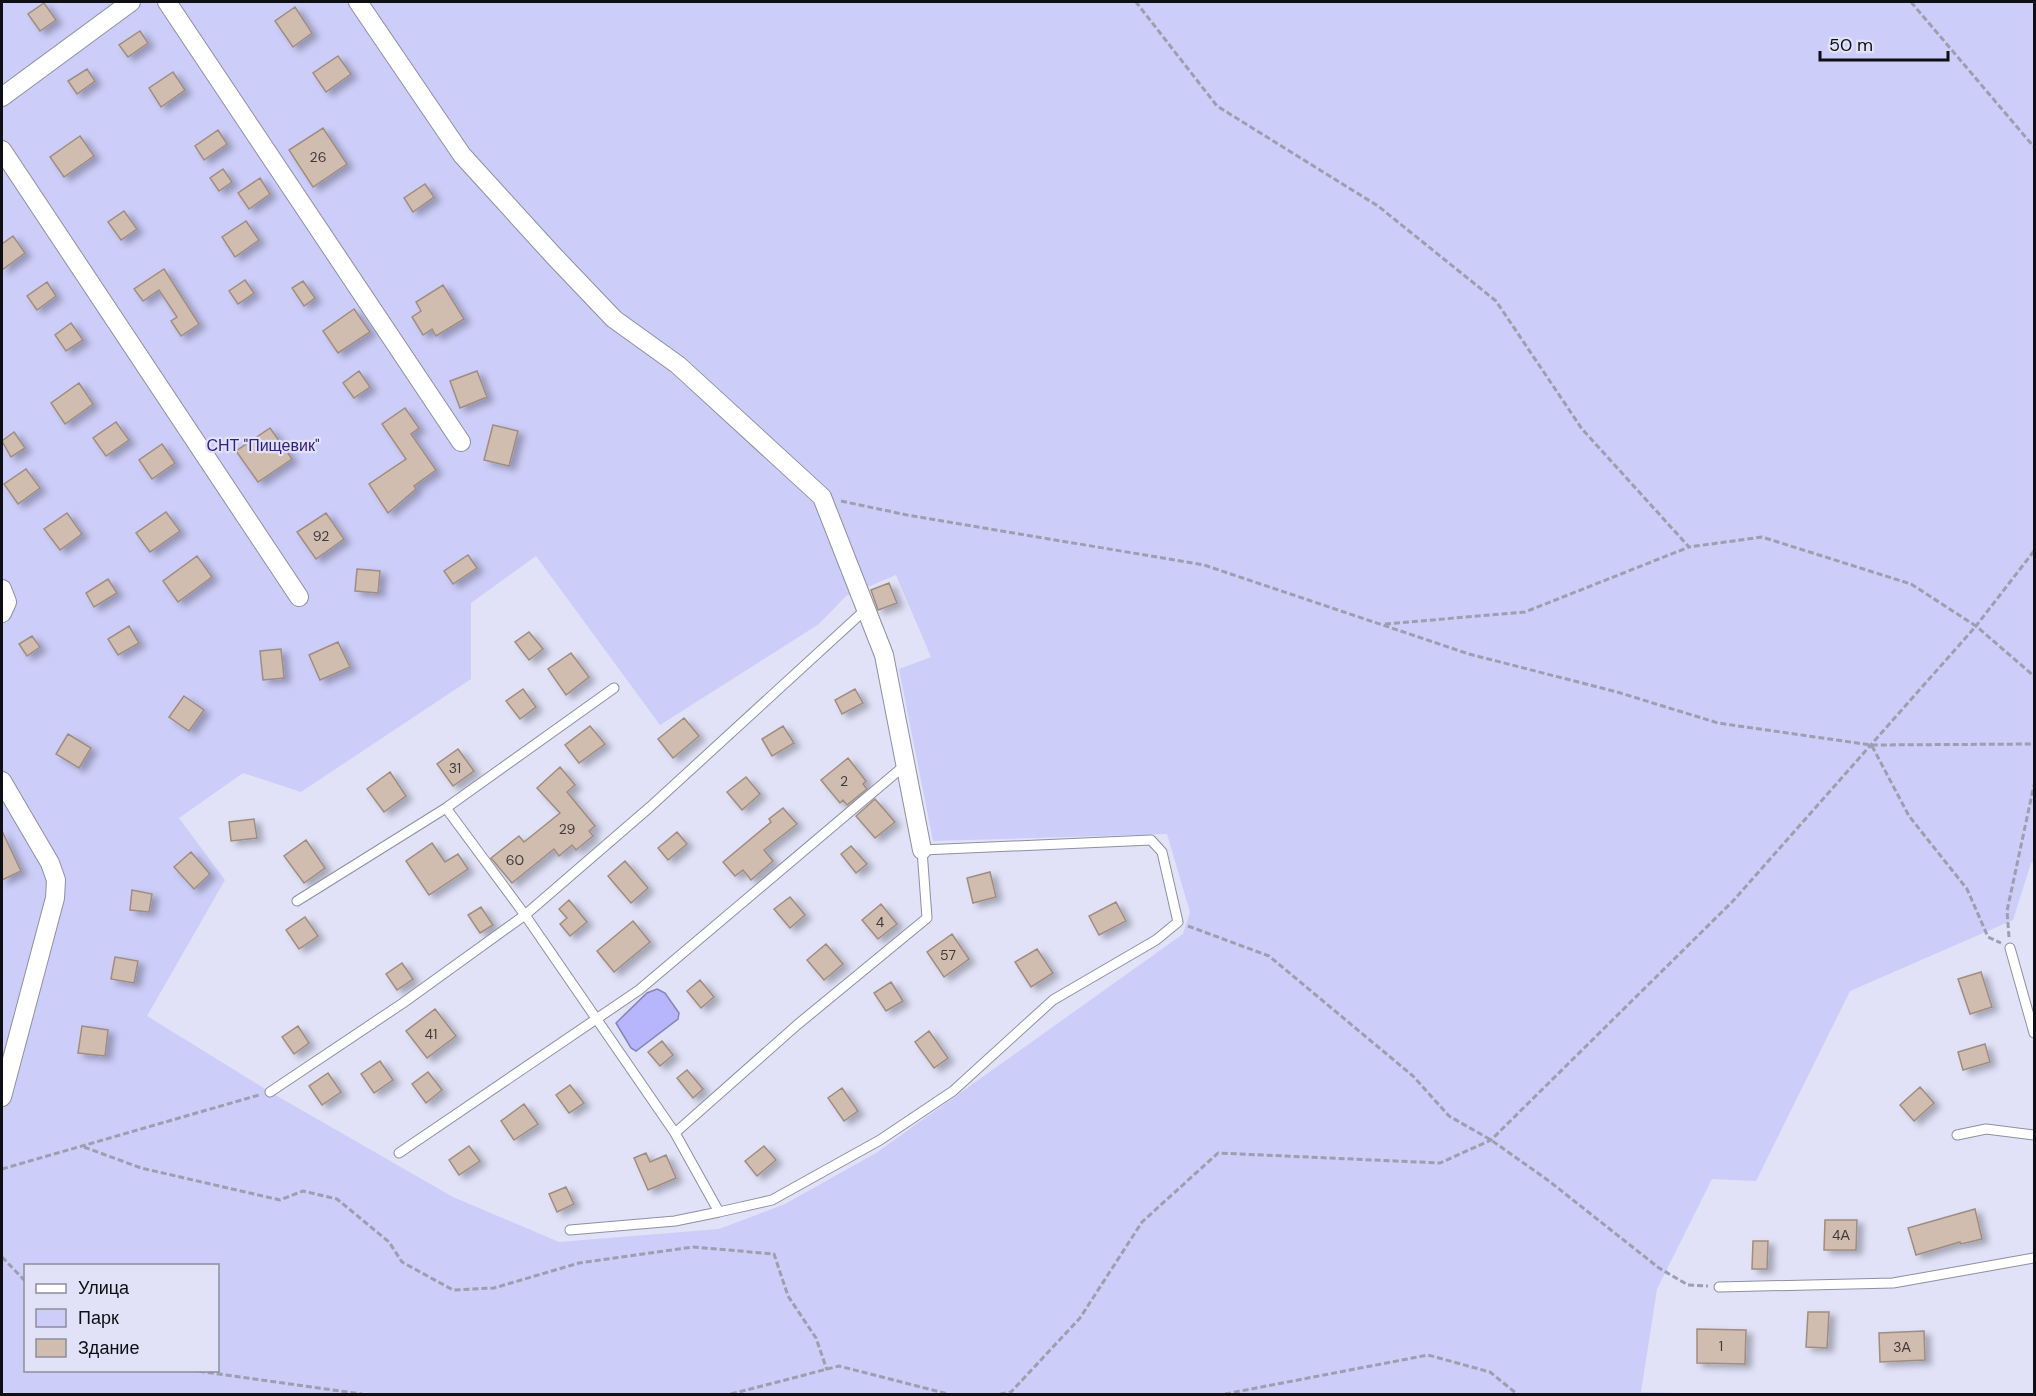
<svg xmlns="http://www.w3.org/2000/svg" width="2036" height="1396" font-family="'DM Sans',sans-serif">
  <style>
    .green { fill: #cccdf8; fill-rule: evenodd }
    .water { fill: #b7b6fc; stroke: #8484b7; stroke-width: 1.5 }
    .building { fill: #d1bcb0; stroke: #a08c81; stroke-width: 1.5; filter: url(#shadow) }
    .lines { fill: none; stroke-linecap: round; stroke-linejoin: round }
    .lane-casing { stroke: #8e8fa2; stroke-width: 11 }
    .street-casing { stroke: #8e8fa2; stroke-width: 20 }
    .path { stroke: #9d9eae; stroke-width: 3; stroke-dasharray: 6 3; stroke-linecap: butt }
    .lane { stroke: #fff; stroke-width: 9 }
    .street { stroke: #fff; stroke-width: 18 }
    .labels { text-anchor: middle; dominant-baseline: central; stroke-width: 4.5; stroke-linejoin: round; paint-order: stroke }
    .number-label { font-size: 14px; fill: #3f3a3c }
    .park-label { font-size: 16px; fill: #342081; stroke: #e1e2f7 }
  </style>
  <defs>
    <filter id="shadow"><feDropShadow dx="6" dy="4" stdDeviation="3" flood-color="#0004"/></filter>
  </defs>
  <rect width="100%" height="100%" fill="#e1e2f7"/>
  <path class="green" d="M2 2H2034V862L2031 863 2013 920 1850 991 1756 1181 1712 1179 1657 1289 1641 1392 1730 1394H18L2 1392ZM536 556 660 725 819 624 846 596 896 575 931 657 899 669 933 841 1167 834 1190 912 1183 934 876 1153 785 1204 719 1229 559 1242 453 1197 270 1092 147 1016 225 880 179 818 243 773 301 792 471 679V603ZM26 1266H218V1370H26Z"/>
  <path class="water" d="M657 989 665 993 679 1013 678 1019 636 1051 631 1048 616 1023 647 993Z"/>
  <path class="building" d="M44 3 56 20 40 31 28 14Z
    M295 7 312 33 293 47 275 21Z
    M140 31 148 43 128 57 119 45Z
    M338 56 351 74 326 92 313 73Z
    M87 69 95 81 77 94 68 81Z
    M173 72 185 90 161 107 149 88Z
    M323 128 347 164 313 187 289 150Z
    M218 130 227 144 204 160 195 146Z
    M80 136 94 156 64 177 50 157Z
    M223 169 232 182 219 191 210 178Z
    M260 178 270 194 249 209 238 193Z
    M425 184 434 197 413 212 404 198Z
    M124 211 137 229 121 240 108 222Z
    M246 221 259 240 235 257 222 237Z
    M13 236 25 253 2 270V244Z
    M164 269 199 324 181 336 171 321 177 317 159 290 143 301 134 289Z
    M245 280 254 293 238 304 229 291Z
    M303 281 315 298 304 306 292 288Z
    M47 282 56 296 37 310 27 296Z
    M443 285 464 319 436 336 432 329 423 335 412 317 421 311 416 302Z
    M354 309 370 332 338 353 323 331Z
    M71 323 83 340 66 351 55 335Z
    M359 371 370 387 354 398 343 383Z
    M477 371 487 397 460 408 450 381Z
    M79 383 93 404 65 424 51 403Z
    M405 408 419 428 411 434 436 470 414 486 416 489 388 513 369 484 406 459 382 424Z
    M116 422 129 440 106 456 93 438Z
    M493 425 518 431 509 466 484 460Z
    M270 428 292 459 258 482 236 451Z
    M14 432 25 448 11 457 2 441Z
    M162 444 175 463 152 479 139 460Z
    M26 469 40 488 18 504 4 484Z
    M166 512 180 531 150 552 136 533Z
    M67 513 82 534 60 550 44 529Z
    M326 513 344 539 316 559 297 532Z
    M468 555 477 568 453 584 444 571Z
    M197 556 212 577 178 602 163 581Z
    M357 569 380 571 378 593 355 591Z
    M108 579 117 593 94 607 86 593Z
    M889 583 897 603 878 610 871 590Z
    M129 626 139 643 118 655 108 639Z
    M529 632 543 649 529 660 515 642Z
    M32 636 40 647 27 656 19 644Z
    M338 642 350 667 320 680 309 655Z
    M281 649 284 678 263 680 260 651Z
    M571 653 589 677 566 695 548 669Z
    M523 689 536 707 520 719 506 701Z
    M855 689 863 703 842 714 835 700Z
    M184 696 204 710 189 731 169 717Z
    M684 718 699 736 673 758 658 739Z
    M590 726 605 744 579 763 565 745Z
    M783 726 794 743 772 756 762 739Z
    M68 734 91 748 79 768 56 754Z
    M458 749 474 771 453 786 437 764Z
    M848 758 866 781 863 784 867 789 847 805 843 800 840 803 821 780Z
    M560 767 575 785 567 792 595 826 589 831 593 836 576 850 572 845 559 856 554 849 512 883 491 858 519 836 524 842 560 813 537 788Z
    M390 772 406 796 384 812 367 789Z
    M746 777 760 794 742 810 727 792Z
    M875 799 895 822 875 838 856 816Z
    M783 808 797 824 764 850 773 861 751 880 743 870 735 876 723 862 771 822 769 819Z
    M254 819 257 838 231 841 229 822Z
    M2 831 21 871 2 880Z
    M677 832 687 844 668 860 658 848Z
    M306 840 325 868 304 883 284 856Z
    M432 843 445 862 458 854 468 869 429 895 406 861Z
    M851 846 867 864 856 873 841 854Z
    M191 852 210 874 194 889 174 867Z
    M625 861 648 888 631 903 608 876Z
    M990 872 996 897 973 903 967 878Z
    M132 890 152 894 149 912 130 910Z
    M790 897 805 915 790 928 774 909Z
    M569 900 587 922 570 936 560 924 567 918 559 909Z
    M1116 902 1126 921 1099 935 1089 916Z
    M881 904 897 924 878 939 862 920Z
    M481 907 493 925 480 933 468 915Z
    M305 917 318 936 299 949 286 930Z
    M633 921 650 942 614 972 597 951Z
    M952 934 969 959 944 977 927 952Z
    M826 944 843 964 824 980 807 960Z
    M1037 949 1053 973 1031 987 1015 962Z
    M115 957 138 961 134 983 111 979Z
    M402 963 413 979 397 990 386 974Z
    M1981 972 1992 1007 1970 1014 1958 979Z
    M700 980 714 997 701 1008 687 991Z
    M891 982 903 1001 886 1011 874 993Z
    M435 1009 456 1036 427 1058 406 1031Z
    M82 1026 108 1030 105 1056 78 1053Z
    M298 1026 309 1043 294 1054 282 1037Z
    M929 1031 948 1058 934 1068 915 1042Z
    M662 1041 673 1055 660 1066 648 1052Z
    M1985 1044 1990 1062 1963 1070 1958 1052Z
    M380 1061 393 1080 374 1093 361 1074Z
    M687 1070 703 1089 693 1098 677 1078Z
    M428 1072 442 1090 426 1103 412 1084Z
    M328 1073 341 1092 322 1105 309 1086Z
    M570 1085 584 1103 569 1113 556 1095Z
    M1920 1087 1934 1103 1914 1121 1900 1105Z
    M842 1088 858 1111 844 1121 828 1098Z
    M524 1104 538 1124 514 1140 501 1121Z
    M469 1146 480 1161 459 1175 449 1160Z
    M764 1146 776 1160 757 1176 745 1161Z
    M646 1153 650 1162 666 1155 676 1178 648 1190 634 1158Z
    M566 1187 574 1204 557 1212 549 1194Z
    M1975 1209 1982 1239 1961 1244 1960 1242 1916 1255 1908 1228Z
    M1825 1220H1857L1856 1250H1824Z
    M1753 1241H1768L1767 1269H1752Z
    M1808 1312H1829L1827 1348 1806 1347Z
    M1697 1329 1746 1330 1745 1364 1697 1363Z
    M1924 1331 1925 1360 1880 1362 1879 1333Z"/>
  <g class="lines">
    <defs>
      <path id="lane" d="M446 808 525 915 675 1133 719 1212 772 1200 880 1140 953 1091 1053 1000 1156 940 1178 922 1162 852 1151 840 922 850 927 918 797 1025 675 1133
        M297 901 446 808 614 688
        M2010 948 2034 1033
        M270 1092 403 1003 525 915 650 807 865 610
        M1957 1135 1986 1129 2034 1135
        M399 1153 639 990 904 766
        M570 1230 675 1221 719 1212
        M1719 1287 1893 1283 2034 1258"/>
      <path id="street" d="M167 2 461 442
        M358 2 462 155 553 255 614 319 678 365 822 497 884 655 922 850
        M2 97 131 2
        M2 150 299 597
        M2 589 7 602 2 613
        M2 781 50 863 56 880 55 898 2 1097"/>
    </defs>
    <use href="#lane" class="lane-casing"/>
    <use href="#street" class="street-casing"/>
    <path class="path" d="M1911 2 2034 147
      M841 501 907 515 1204 565 1469 654 1617 692 1718 723 1871 745 2034 744
      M2034 551 1976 626 2034 676
      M1385 624 1525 612 1689 547
      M1872 746 1909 816 1967 889 1988 937 2001 943
      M1188 926 1269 956 1413 1076 1449 1116 1491 1140 1549 1181 1659 1268 1688 1285 1708 1286
      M2009 937 2007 911 2034 785
      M84 1147 141 1168 280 1200 303 1191 337 1199 389 1242 402 1262 453 1290 494 1288 579 1263 693 1247 774 1254 788 1296 816 1338 827 1370
      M2 1169 259 1095
      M2 1257 26 1282
      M190 1370 362 1394
      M731 1394 839 1366 948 1394
      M1000 1394 1011 1392 1080 1318 1142 1222 1218 1153 1440 1163 1491 1140 1732 902 1976 626 1911 584 1762 537 1689 547 1582 429 1496 301 1378 206 1217 106 1136 2
      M1225 1394 1428 1355 1490 1372 1517 1394"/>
    <use href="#lane" class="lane"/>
    <use href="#street" class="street"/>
  </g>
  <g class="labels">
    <g class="number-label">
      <text x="318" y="157">26</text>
      <text x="321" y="536">92</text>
      <text x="455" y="768">31</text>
      <text x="844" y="781">2</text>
      <text x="567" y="829">29</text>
      <text x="515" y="860">60</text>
      <text x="880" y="922">4</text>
      <text x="948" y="955">57</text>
      <text x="431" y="1034">41</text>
      <text x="1841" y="1235">4А</text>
      <text x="1721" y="1346">1</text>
      <text x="1902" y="1347">3А</text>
    </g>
    <g class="park-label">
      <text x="263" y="445">СНТ "Пищевик"</text>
    </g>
  </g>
  <rect width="2036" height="1396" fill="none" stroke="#0e0e15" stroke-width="6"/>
  <rect x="24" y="1264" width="195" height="108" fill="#e1e2f7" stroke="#8d8d9d" stroke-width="1.5"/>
  <rect x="36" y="1284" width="30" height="9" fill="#ffffff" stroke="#8d8d9d" stroke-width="1.5"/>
  <text x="78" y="1294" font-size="18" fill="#0e0e15">Улица</text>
  <rect x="36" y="1309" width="30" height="18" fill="#cccdf8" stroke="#8d8d9d" stroke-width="1.5"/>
  <text x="78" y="1324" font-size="18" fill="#0e0e15">Парк</text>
  <rect x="36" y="1339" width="30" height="18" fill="#d1bcb0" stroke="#8d8d9d" stroke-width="1.5"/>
  <text x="78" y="1354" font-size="18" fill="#0e0e15">Здание</text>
  <path d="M1820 51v9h128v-9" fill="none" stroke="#0e0e15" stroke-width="3"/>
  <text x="1829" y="51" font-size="18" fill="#0e0e15" stroke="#e1e2f7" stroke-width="4.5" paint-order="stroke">50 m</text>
</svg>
